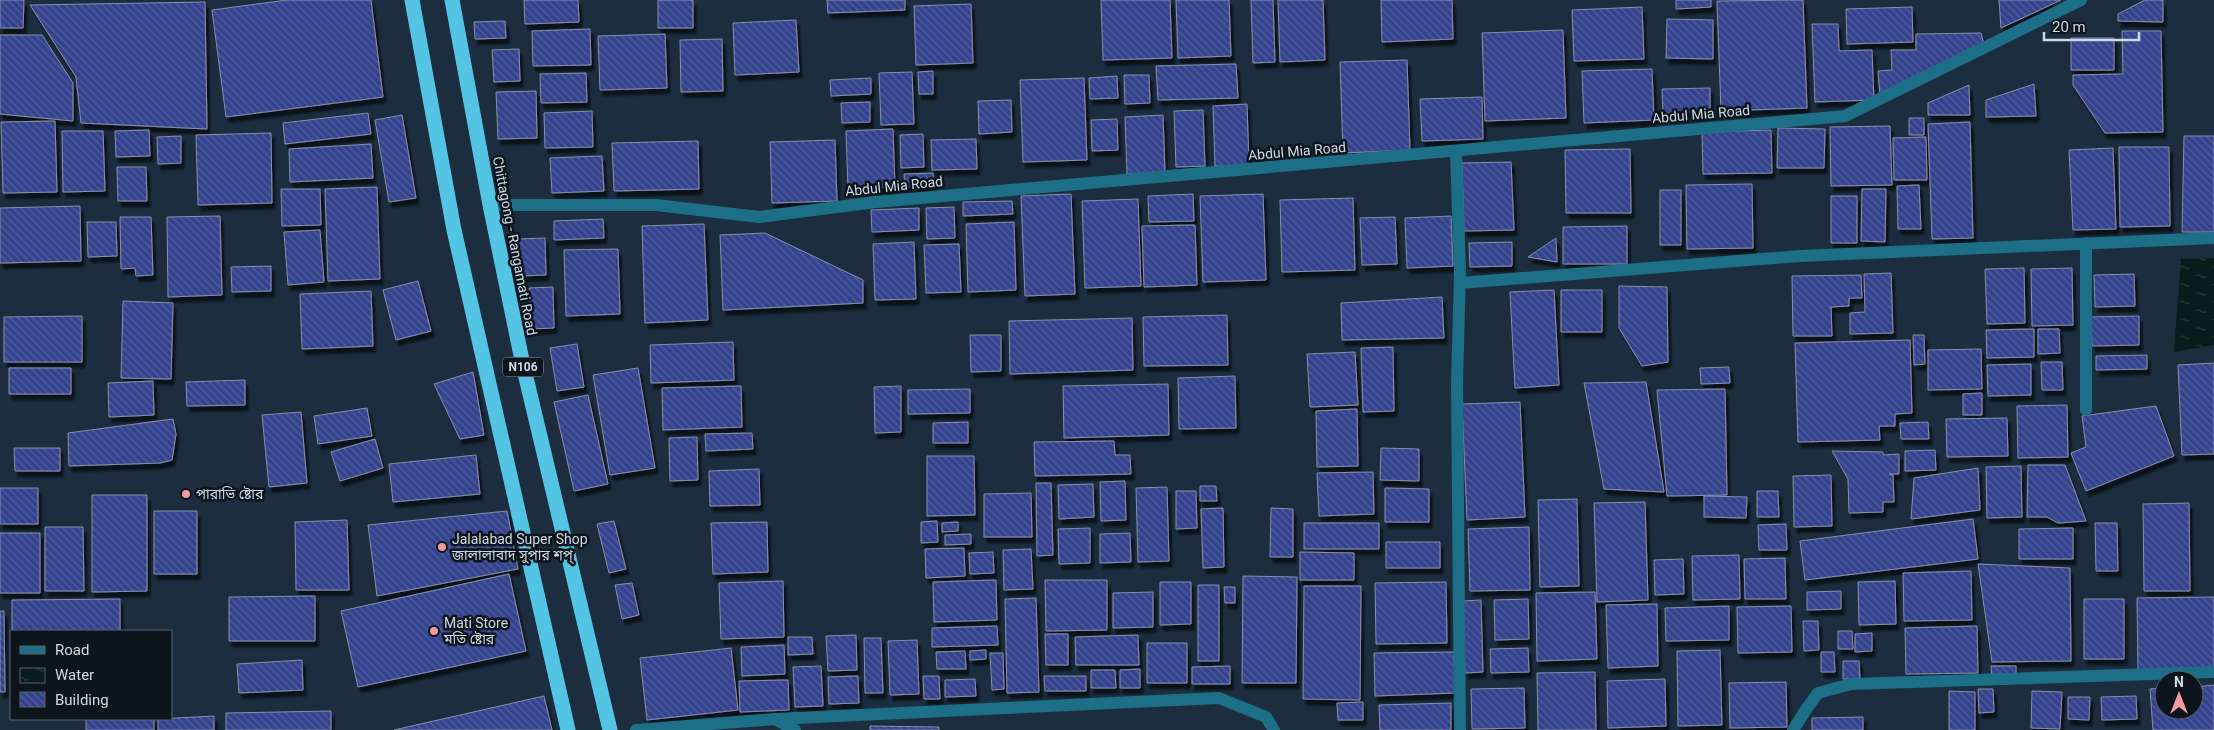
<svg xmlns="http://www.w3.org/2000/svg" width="2214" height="730" font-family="Roboto,'Noto Sans Bengali',sans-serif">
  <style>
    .water { fill: url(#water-ripples) }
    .building { fill: url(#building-back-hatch); stroke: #888fa9; filter: url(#shadow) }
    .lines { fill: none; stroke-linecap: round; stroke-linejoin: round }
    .minor { stroke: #1c6f86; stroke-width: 12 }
    .highway { stroke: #54c4e5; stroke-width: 15 }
    .poi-dot { fill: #f49aa2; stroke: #0d151c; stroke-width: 2 }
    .labels { text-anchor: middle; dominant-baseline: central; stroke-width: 5; stroke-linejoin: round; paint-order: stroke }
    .shield { fill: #0d151c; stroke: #949ea8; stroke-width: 1 }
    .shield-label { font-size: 12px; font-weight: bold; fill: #ced9e4 }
    .street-label { font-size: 14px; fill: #ced9e4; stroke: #0d151c }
    .poi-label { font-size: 14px; fill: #ced9e4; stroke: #0d151c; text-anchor: start }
  </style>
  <defs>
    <pattern id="water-ripples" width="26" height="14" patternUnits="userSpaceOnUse" patternTransform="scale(1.25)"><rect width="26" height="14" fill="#091c1b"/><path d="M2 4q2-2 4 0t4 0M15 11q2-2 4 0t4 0" fill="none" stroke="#2c3c3c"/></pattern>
    <pattern id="building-back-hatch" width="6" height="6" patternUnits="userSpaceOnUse" patternTransform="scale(1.25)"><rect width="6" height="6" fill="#34438d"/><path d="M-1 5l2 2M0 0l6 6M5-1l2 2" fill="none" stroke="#505e9d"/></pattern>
    <filter id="shadow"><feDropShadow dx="3" dy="5.5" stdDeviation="1" flood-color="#0009"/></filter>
  </defs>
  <rect width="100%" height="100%" fill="#1b2d3e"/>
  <path class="water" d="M2214 258V345L2174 352 2181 259Z"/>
  <path class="building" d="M0 0H24L23 28H0Z
    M287 0H371L383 97 226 117 212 10Z
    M524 0H578L579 22 525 24Z
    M658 0H693V28H658Z
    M827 0H905V10L828 13Z
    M1101 0H1170L1172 58 1103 60Z
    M1176 0H1229L1231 56 1178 58Z
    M1251 0H1273L1275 62 1253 63Z
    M1278 0H1323L1325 60 1280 62Z
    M1381 0H1452L1453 39 1382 42Z
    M1676 0H1711V7L1676 9Z
    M1803 0 1807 108 1721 111 1717 1Z
    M1999 0H2061L2001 28Z
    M2145 0H2163V22L2118 21V14Z
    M205 2 207 129 81 123 76 77 30 5Z
    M971 4 973 63 916 65 914 6Z
    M1642 7 1644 59 1574 61 1572 10Z
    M1912 7 1913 42 1847 44 1846 9Z
    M1667 19 1713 20V59L1666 58Z
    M796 20 799 72 735 75 733 23Z
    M505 21 506 38 475 39 474 22Z
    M1812 24H1838L1839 51 1872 50 1874 100 1815 102Z
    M590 29 591 65 533 66 532 31Z
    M1563 30 1566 118 1485 121 1482 33Z
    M2122 31H2161L2163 132 2105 133 2073 85V75L2123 74Z
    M1981 33 1984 45 1880 94 1878 71 1892 70 1891 50H1916V34Z
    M665 34 667 88 600 90 598 36Z
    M0 35H42L73 83V121L0 114Z
    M2071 38H2114V70H2071Z
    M722 39 723 91 681 92 680 40Z
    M519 49 520 81 494 82 492 50Z
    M1407 60 1410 150 1343 153 1340 62Z
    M1236 64 1238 98 1158 100 1156 66Z
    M1652 69 1654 120 1584 123 1582 71Z
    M933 71V94H919L918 72Z
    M912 72 914 124 881 125 879 73Z
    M586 73 587 102 541 103 540 74Z
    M1124 75H1149L1150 103 1125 104Z
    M1117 76 1118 98 1090 99 1089 78Z
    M871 78V94L831 96 830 80Z
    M1084 78 1087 160 1023 162 1020 80Z
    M2034 84 2036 116 1986 117V100Z
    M1969 85 1970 115H1928V103Z
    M1710 88V111L1663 113 1662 89Z
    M536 91 537 138 498 139 496 92Z
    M1482 97 1483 139 1422 141 1420 99Z
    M1011 100 1012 132 979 134 978 101Z
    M870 102V122L842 123 841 103Z
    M1247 104 1249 165 1215 166 1213 106Z
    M1203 110 1205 166 1176 167 1174 111Z
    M592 111 593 147 545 148 544 113Z
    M368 113 371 134 285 144 283 123Z
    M402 115 416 198 389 202 375 120Z
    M1163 115 1165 172 1127 174 1125 117Z
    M1909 118H1924V135H1909Z
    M1117 119 1118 150 1092 151 1091 120Z
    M55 121 57 192 3 193 1 122Z
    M1970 122 1973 238 1932 239 1928 124Z
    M1890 126 1892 185 1831 186 1830 127Z
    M1778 128 1825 129 1824 168H1777Z
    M893 129 895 187 848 188 846 131Z
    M149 130 150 156 116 157 115 131Z
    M1771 130 1772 173 1703 174 1702 132Z
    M62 131H103L105 191 63 192Z
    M271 133 272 203 198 205 196 135Z
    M923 134 924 167 901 168 900 135Z
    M181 136V163L158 164 157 137Z
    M2184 136H2214V232H2182Z
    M1926 137 1927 180H1894L1893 138Z
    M976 139 977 169 932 170 931 140Z
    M835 140 837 201 772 203 770 142Z
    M698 141 699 189 614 191 612 143Z
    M371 144 373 178 290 182 289 149Z
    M2119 147H2169L2170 226 2120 227Z
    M2113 148 2116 229 2073 230 2069 150Z
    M1630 149 1631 213H1566L1565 150Z
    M602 156 604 191 552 193 550 158Z
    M1511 162 1514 230 1464 231 1462 163Z
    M117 167H146L147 201H118Z
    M933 173 934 186 905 187 904 174Z
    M1752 184 1753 248 1687 249 1686 185Z
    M1919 185 1921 229H1898L1897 186Z
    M377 187 380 279 328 281 325 189Z
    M281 189H320L321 225 282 226Z
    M1862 189H1886L1885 242 1861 241Z
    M1660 190H1681V245H1660Z
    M1071 194 1075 294 1025 296 1021 196Z
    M1193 194 1194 221 1149 222 1148 196Z
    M1263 194 1266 280 1203 282 1200 196Z
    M1831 196H1857V243H1831Z
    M1353 198 1355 270 1282 272 1280 200Z
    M1138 199 1141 286 1085 288 1082 201Z
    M1012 201 1013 214 963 216V202Z
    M80 206 81 261 0 263V208Z
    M954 207 955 238 927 239 926 208Z
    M919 208V230L872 232 871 210Z
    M220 216 222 295 168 297 167 217Z
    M1451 216 1453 266 1407 268 1405 218Z
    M120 217H151L153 275 136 276 135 268 121 269Z
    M1395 217 1397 264 1362 265 1360 218Z
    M603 219 604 238 554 240V221Z
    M87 222H116L117 256 88 257Z
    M1014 222 1016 290 968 292 966 224Z
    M704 224 708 320 645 323 642 226Z
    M1195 225 1197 285 1144 287 1142 226Z
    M1627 226V264H1563V227Z
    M320 230 324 282 288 285 284 232Z
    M765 233 863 280V303L723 310 720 235Z
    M545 238 546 275 520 276 518 239Z
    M1556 238 1557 262 1528 257Z
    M914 242 916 299 875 300 873 244Z
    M1512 242V266L1470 267 1469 243Z
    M959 244 961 292 926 293 924 245Z
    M618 249 620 314 566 316 564 250Z
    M271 266V291L232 292 231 267Z
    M2024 268 2025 323 1987 324 1985 269Z
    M2072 268 2073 325 2032 326 2031 269Z
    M1891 273 1893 333 1850 334V313L1865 312 1864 274Z
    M2134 274 2135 306 2095 307 2094 275Z
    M1861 275 1862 298H1849V306L1831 307 1832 336H1793L1792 276Z
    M418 281 431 331 396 340 383 290Z
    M1619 286 1667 287 1668 362 1642 366 1619 328Z
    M553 287 554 328 531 329 529 288Z
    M1554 290 1559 385 1515 388 1510 292Z
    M1561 290H1602V332H1561Z
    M371 291 373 346 302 349 300 294Z
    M1442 297 1444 338 1342 340 1341 303Z
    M123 301 173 303 171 379 121 378Z
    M1227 315 1228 365 1144 366 1143 317Z
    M82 316V362H4V317Z
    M2139 316V345L2092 346 2091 317Z
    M1132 318 1133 370 1010 374 1009 321Z
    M2034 329V357L1987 358 1986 330Z
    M2038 329H2059L2060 353 2038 354Z
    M970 335H1001V371L971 372Z
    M1913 335H1924L1925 364 1914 365Z
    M1910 340 1912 413 1895 414V426H1879L1880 440 1798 442 1795 343Z
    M733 342 734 380 651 383 650 345Z
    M577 344 584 387 557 391 550 348Z
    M1393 347 1394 411 1363 412 1361 348Z
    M1981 349 1982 389 1928 390V350Z
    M1355 352 1358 405 1310 407 1307 354Z
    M2147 355V369L2096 370V356Z
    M2041 362H2062L2063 390H2042Z
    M2214 363V454L2182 455 2178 365Z
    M2031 364V395L1988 396 1987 365Z
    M1729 367 1730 383 1701 384 1700 368Z
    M9 368H71V394H9Z
    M638 368 655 468 610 475 593 375Z
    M473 372 484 435 460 439 434 384Z
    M1235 376 1236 428 1179 429 1178 378Z
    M245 380V405L187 406 186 382Z
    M153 381 154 415 109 417 108 383Z
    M1646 382 1664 492 1604 489 1584 383Z
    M1168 384 1169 435 1064 438 1063 386Z
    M741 386 742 427 663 430 662 388Z
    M901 386V432L875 433 874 387Z
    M970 389V413L908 414V390Z
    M1725 389 1727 495 1667 496 1657 390Z
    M1982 393V415H1963V394Z
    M588 395 608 484 574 491 554 402Z
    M1520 402 1525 517 1467 520 1462 404Z
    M2067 405 2068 457 2018 458 2017 406Z
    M2156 406 2174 456 2086 491 2071 453 2086 447 2082 416Z
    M367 408 372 436 318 444 314 416Z
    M1357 409 1358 466 1317 467 1316 411Z
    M301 412 307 483 269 487 262 415Z
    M2007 418 2008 456 1947 457 1946 419Z
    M173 419 176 434 172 460 160 463 69 466 68 433Z
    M968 422V443H933V423Z
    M1928 422 1929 439H1901L1900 423Z
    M752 433 753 449 706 451 705 434Z
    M697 437 698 480 670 481 669 438Z
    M375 439 383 468 340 481 331 452Z
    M1114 441 1115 455H1130L1131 474 1035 476 1034 442Z
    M14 448H60V471H15Z
    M1381 448 1419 449V481L1380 480Z
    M1935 450 1936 470 1905 471V451Z
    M1832 451 1883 452V455L1899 454V474H1889L1893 475 1894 502H1883V512L1849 513 1848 479Z
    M476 455 480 494 393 502 389 464Z
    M927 456H974L975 515 927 516Z
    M2028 465H2065L2086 521 2058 523 2047 517H2027Z
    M2021 466 2022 517 1987 518 1986 467Z
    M1978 468 1980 510 1911 519 1914 478Z
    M759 469 760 505 710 506 709 471Z
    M1373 472 1374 514 1319 516 1317 473Z
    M1831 475 1832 526 1794 527 1793 476Z
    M1125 481 1126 520 1101 521 1100 482Z
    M1036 483H1051L1053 555 1037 556Z
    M1093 484 1094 517 1059 519 1058 485Z
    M1200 486H1216L1217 501H1200Z
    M1167 487 1169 561 1138 562 1136 488Z
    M0 488H38V524H0Z
    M1385 488 1429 489V522H1385Z
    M1176 491H1196L1197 528 1176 529Z
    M1757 491H1778L1779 517H1757Z
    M1031 493 1032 537H984V494Z
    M92 495H147V591L92 592Z
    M1704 496 1747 497 1746 518 1704 517Z
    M1577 499 1579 586 1540 587 1538 500Z
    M1645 502 1648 600 1597 602 1594 503Z
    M2189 503 2190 591H2144L2143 504Z
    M1223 508 1224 567 1203 568 1201 509Z
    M1271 508 1293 509V557H1270Z
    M154 511H197V574H154Z
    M507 511 518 569 377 596 368 525Z
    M1973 519 1978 559 1805 580 1800 541Z
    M347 520 349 590H296L295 522Z
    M614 521 626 569 609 573 597 524Z
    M937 521 938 542 921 543V522Z
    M767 522 768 572 713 574 711 523Z
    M958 522V531L942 532V523Z
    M1304 523H1379V549H1304Z
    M2095 523H2117L2118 571H2096Z
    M1786 524 1787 550H1759L1758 525Z
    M45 527H83L84 591H45Z
    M1529 527 1530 590 1470 591 1468 529Z
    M1090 528V563L1059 564 1058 529Z
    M2073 528V559H2019V529Z
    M0 533H40V593H0Z
    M1130 533 1131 562 1100 563V534Z
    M971 534V544L945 545V535Z
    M1386 542H1440V568H1386Z
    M964 548 965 576 926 578 925 549Z
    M1031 549 1033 589 1004 590 1003 550Z
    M993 552 994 573 970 574 969 553Z
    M1300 552 1354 553V580H1300Z
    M1739 555 1740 599 1693 600 1692 556Z
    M1785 558 1786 599H1745L1744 559Z
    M1683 559 1684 594 1655 595 1654 560Z
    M1978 564 2070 568 2071 661 1992 662Z
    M1971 571 1972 620 1904 621 1903 573Z
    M509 574 526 651 358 687 341 611Z
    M1243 576 1297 577 1296 683H1242Z
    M996 580 997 620 934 622 933 582Z
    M1045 580H1107V630L1046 631Z
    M783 581 784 637 721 639 719 583Z
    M1895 581 1896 624 1859 625 1858 582Z
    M1160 582H1191V624L1160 625Z
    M1446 582 1447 643 1376 644 1375 583Z
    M632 583 639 615 622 619 615 585Z
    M1198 585H1219V661H1198Z
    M1304 586H1361L1360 700 1303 699Z
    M1224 587H1235V603H1225Z
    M1841 591V609L1807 610V592Z
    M1153 592V627L1113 628V593Z
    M1595 592 1597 659 1537 661 1536 593Z
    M315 596V641H229V597Z
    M2214 597V671L2138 672 2137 598Z
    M1036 598 1039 692 1007 693 1005 599Z
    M120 599V631H12V600Z
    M1528 599 1529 639 1495 640 1494 600Z
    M2084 599H2124V659H2084Z
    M1481 600 1483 672 1465 673 1463 601Z
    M1657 604 1658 666 1608 668 1606 605Z
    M1729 606V640L1666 641 1665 608Z
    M1791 606 1792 652 1738 653 1737 607Z
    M0 611H4L5 692H0Z
    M1803 621H1818L1819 650 1804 651Z
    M997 626 998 645 932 647V628Z
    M1977 626 1978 673 1906 674 1905 628Z
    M1838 631H1852L1853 649H1838Z
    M1872 633V651L1855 652V634Z
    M1045 634H1068V665H1046Z
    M856 635 857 670 828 671 826 636Z
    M1138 635 1139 665H1076L1075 637Z
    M788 637H812L813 654 788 655Z
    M864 638H881L883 693H865Z
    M917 640 919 694 890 695 888 641Z
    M1147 643H1187V683H1147Z
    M784 645 785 674 742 676 741 647Z
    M731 648 738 710 647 720 640 658Z
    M1528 648 1529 672 1491 673 1490 649Z
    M986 650V659L970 660V651Z
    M1720 650 1722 725 1678 726 1677 651Z
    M965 651 966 669H937L936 652Z
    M1454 652 1455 693 1375 696 1374 653Z
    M1821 652H1834L1835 672H1821Z
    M990 653H1003L1004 689 992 690Z
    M302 660 303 690 239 693 237 664Z
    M1843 661H1859L1860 679H1843Z
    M821 666 823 706 795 707 793 667Z
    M1230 666V684H1192V667Z
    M1991 666H2016V677L1992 678Z
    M1140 669V688H1120V670Z
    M1091 670H1115L1116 688H1091Z
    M1595 672 1596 730H1538L1537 673Z
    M858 676 859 703 829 704 828 677Z
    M923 676H939L940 699H924Z
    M1044 676H1086V691H1045Z
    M975 679 976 696 945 697V680Z
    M1665 679 1666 726 1608 728 1607 681Z
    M788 680 789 710 740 712 739 681Z
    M1786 682 1787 727 1730 728 1729 683Z
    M2214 685V730H2153L2150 689 2164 688V710H2194V687Z
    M1524 688 1525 728 1472 729 1471 689Z
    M1978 689H1993L1994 712 1979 713Z
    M1949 691 1975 692V730H1949Z
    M2032 691 2062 692 2060 729 2031 728Z
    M544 696 552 730H394Z
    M2136 696 2137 719 2102 720 2101 697Z
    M2068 697H2090L2089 720 2068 719Z
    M1363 702V720H1338L1337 703Z
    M1451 703V730H1380L1379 705Z
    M331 711V730H226V713Z
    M214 716V730H158V719Z
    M1863 717V730H1812V718Z
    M86 719H154V730H86Z
    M870 726 939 727V730H870Z"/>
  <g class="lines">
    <path class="minor" d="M1456 151 1460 272 1457 384 1460 730
      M490 205H656L759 217 876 202 1845 116 2081 0
      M2086 243V410
      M1460 283 1800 256 2214 238
      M775 719 1219 698 1266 717 1274 730
      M636 730 775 719 795 730
      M1793 730 1807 708 1818 693 1851 684 2214 672"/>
    <path class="highway" d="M412 0 454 230 568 730
      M452 0 490 205 523 365 610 730"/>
  </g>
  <g class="poi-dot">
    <circle cx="186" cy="494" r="5"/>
    <circle cx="442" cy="547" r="5"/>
    <circle cx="434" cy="631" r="5"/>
  </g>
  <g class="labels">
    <rect class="shield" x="503" y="357.5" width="40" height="19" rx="4"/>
    <g class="shield-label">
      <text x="523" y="367">N106</text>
    </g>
    <g class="street-label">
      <text transform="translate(1701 114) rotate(-5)">Abdul Mia Road</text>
      <text transform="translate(1297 151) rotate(-5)">Abdul Mia Road</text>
      <text transform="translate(894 186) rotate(-6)">Abdul Mia Road</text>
      <text transform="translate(515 246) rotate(79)">Chittagong - Rangamati Road</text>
    </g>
    <g class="poi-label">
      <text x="196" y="494">পারাভি ষ্টোর</text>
      <text x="452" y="539">Jalalabad Super Shop<tspan x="452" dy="16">জালালাবাদ সুপার শপ্</tspan></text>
      <text x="444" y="623">Mati Store<tspan x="444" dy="16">মতি ষ্টোর</tspan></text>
    </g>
  </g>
  <rect x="10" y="630" width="162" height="90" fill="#0d151c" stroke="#5a636c"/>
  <rect x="20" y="646" width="25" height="8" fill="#1c6f86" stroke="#5a636c"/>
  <text x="55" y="655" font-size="15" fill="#ced9e4">Road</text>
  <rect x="20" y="668" width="25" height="15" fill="url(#water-ripples)" stroke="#5a636c"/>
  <text x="55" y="680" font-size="15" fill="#ced9e4">Water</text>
  <rect x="20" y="692" width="25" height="15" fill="url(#building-back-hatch)" stroke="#5a636c"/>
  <text x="55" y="705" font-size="15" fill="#ced9e4">Building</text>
  <g transform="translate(2179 695)"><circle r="24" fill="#0d151c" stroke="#5a636c"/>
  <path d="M0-4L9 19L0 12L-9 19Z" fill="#f49aa2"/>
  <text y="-8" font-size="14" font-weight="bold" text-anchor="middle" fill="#ced9e4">N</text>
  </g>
  <path d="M2044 32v8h95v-8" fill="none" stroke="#ced9e4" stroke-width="2.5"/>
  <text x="2052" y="32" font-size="15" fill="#ced9e4" stroke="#0d151c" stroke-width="4" paint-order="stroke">20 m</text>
</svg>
